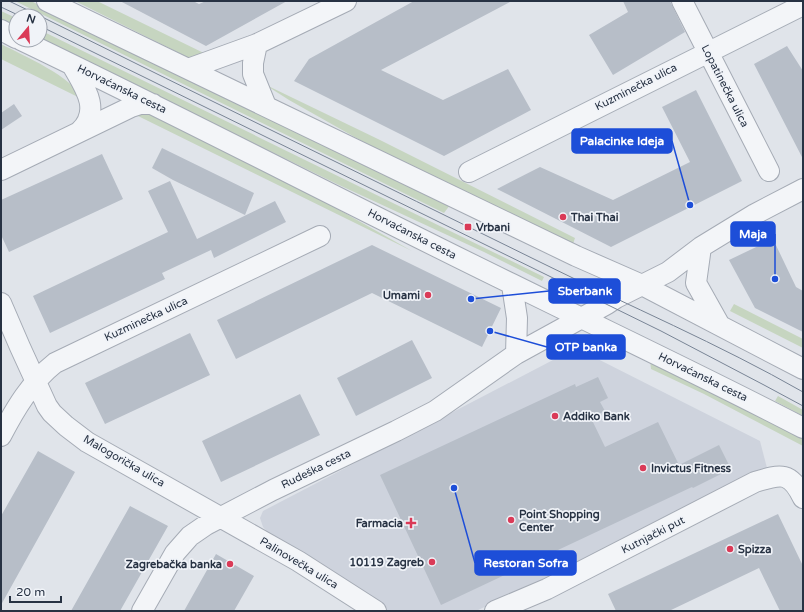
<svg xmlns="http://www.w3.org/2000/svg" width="804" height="612" font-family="'Varela Round',sans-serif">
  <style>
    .built { fill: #ced3dd }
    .green { fill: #c6d5c0 }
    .building { fill: #b7bec8 }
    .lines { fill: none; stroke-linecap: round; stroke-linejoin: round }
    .minor-casing { stroke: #a5abb5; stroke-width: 22 }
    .minor { stroke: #f3f5f8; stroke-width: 20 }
    .tram { stroke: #788495; stroke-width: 1 }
    .poi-dot { fill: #da3a57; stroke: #f0f3f8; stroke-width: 1.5 }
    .labels { text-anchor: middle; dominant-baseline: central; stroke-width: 3.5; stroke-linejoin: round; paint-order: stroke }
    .street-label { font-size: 11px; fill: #273243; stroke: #f0f3f8 }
    .poi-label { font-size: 11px; font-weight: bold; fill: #273243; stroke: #f0f3f8; text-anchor: start }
    .leader { fill: none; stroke: #1d4ed8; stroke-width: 1.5 }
    .callout-dot { fill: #1d4ed8; stroke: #f0f3f8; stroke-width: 1.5 }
    .callout { fill: #1d4ed8; stroke: #1d4ed8; stroke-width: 1.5 }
    .callout-label { font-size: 12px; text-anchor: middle; font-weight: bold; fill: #fff }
  </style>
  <rect width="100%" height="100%" fill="#e0e4ea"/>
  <path class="built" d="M576 348 760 441 767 468 683 513 476 611H384L271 536 263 527 260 518 263 511Z"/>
  <path class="green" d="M15 1H31L287 128 450 205 444 213Z
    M75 1H97L212 57 195 60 187 57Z
    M1 11 16 18V26L1 19Z
    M40 30 544 277 542 281 484 252 339 185 40 38Z
    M1 44C22 55 74 77 82 99L1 59Z
    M264 84 380 140 575 238 573 244 367 144 289 100Z
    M142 114H151L311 194 412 251 136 115Z
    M734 304 803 339V348L730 311Z
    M650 360 803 437V446L704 394 651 369Z
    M778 396 803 410V416L775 401Z"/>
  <path class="building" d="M120 1H193L199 4 206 1H287L206 46Z
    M414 1H512L381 70 443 100 508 69 531 110 444 156 294 81 309 59Z
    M623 1H670L685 32 613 75 589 35 628 12Z
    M787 46 803 71V159L754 64Z
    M696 90 742 181 611 247 497 189 540 167 613 200 690 162 662 107Z
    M14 104 22 116 1 130V113Z
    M162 148 254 193 245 215 173 180 152 168Z
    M102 154 123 199 9 252 1 235V200Z
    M170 181 197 239 275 201 286 222 214 258 211 250 162 273 165 279 50 333 33 296 168 232 148 191Z
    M773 239 796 287 803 291V332L755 308 729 260Z
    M372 245 501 308 482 347 372 293 236 359 217 320Z
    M190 333 210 375 105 424 85 383Z
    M412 340 432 378 356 416 337 378Z
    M598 377 608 398 600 402 605 411 591 418 605 447 658 422 679 465 719 445 731 469 693 488 692 487 441 605 380 475 575 384 576 387Z
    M300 394 320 435 221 482 202 441Z
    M38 451 75 472 1 605V516Z
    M130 506 168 526 120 611H71Z
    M778 514 803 566V611H780L759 568 669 611H616L608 594Z
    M216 554 254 576 234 611H184Z"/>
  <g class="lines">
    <defs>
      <path id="minor" d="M47 1 576 256 642 285 803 369
        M682 1 769 171
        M1 30 16 38
        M21 40C186 119 348 204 512 284 609 332 707 378 803 428
        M257 44 253 63V74L266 106
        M72 65C84 86 102 110 80 131
        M188 69 257 44 346 1
        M1 170 131 107 140 104H153
        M469 172 803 5
        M701 247 696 283 719 324
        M512 285 517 318 516 354
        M1 303 20 347 47 406 52 413 66 426 87 442 298 561 376 611
        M1 436C15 409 31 382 55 363L320 236
        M142 611 175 553 190 536 206 525 273 490 396 431 435 411 516 354 607 304 616 298 668 272 701 247 755 214 803 189
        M495 611 547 589 755 482C781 474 790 471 803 498"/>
    </defs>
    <use href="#minor" class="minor-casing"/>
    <use href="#minor" class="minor"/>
    <path class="tram" d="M9 1 40 16
      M1 7 20 16
      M40 16C207 99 375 181 542 263 629 306 719 344 803 392
      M40 26 661 331 764 385 803 406"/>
  </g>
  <g class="poi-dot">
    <circle cx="563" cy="217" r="4"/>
    <rect x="464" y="223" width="8" height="8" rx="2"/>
    <circle cx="428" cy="295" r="4"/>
    <circle cx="555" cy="416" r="4"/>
    <circle cx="643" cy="468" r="4"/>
    <circle cx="511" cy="520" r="4"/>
    <path d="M409 517h4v4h4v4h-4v4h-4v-4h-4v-4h4z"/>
    <circle cx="730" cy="549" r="4"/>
    <circle cx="432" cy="562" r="4"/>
    <circle cx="230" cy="564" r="4"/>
  </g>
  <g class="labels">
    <g class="street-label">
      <text transform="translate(725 86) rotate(63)">Lopatinečka ulica</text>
      <text transform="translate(636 87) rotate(-27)">Kuzminečka ulica</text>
      <text transform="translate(122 89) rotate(26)">Horvaćanska cesta</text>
      <text transform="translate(412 234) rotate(27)">Horvaćanska cesta</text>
      <text transform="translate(146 319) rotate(-25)">Kuzminečka ulica</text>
      <text transform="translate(703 377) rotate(26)">Horvaćanska cesta</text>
      <text transform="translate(124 461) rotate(30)">Malogorička ulica</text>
      <text transform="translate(316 469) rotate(-26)">Rudeška cesta</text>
      <text transform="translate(653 535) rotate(-27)">Kutnjački put</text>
      <text transform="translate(299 563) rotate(31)">Palinovečka ulica</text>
    </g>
    <g class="poi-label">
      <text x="571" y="217">Thai Thai</text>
      <text x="476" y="227">Vrbani</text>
      <text x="420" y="295" text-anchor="end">Umami</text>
      <text x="563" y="416">Addiko Bank</text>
      <text x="651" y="468">Invictus Fitness</text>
      <text x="519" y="514">Point Shopping<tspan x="519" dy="13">Center</tspan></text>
      <text x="403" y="523" text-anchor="end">Farmacia</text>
      <text x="738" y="549">Spizza</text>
      <text x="424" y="562" text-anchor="end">10119 Zagreb</text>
      <text x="222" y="564" text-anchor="end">Zagrebačka banka</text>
    </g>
  </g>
  <path class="leader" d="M690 205L672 141M775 279L775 234M471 299L549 291M490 331L547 347M454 488L475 563"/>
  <g class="callout-dot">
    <circle cx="690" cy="205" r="4"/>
    <circle cx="775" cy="279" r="4"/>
    <circle cx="471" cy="299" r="4"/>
    <circle cx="490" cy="331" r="4"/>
    <circle cx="454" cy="488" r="4"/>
  </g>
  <g class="callout">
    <rect x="572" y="129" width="100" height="24" rx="4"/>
    <rect x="731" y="222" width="44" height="24" rx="4"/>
    <rect x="549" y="279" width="71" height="24" rx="4"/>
    <rect x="547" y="335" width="78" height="24" rx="4"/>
    <rect x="475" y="551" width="101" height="24" rx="4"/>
  </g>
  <g class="callout-label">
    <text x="622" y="145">Palacinke Ideja</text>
    <text x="753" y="238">Maja</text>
    <text x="585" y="295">Sberbank</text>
    <text x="586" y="351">OTP banka</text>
    <text x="526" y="567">Restoran Sofra</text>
  </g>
  <rect width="804" height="612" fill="none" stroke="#273243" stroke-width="4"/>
  <g transform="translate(28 28) rotate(18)"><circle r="19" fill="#f0f3f8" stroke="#a0a6b0"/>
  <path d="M0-3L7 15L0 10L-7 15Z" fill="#da3a57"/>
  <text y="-6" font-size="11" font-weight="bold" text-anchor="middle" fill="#273243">N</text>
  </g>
  <path d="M10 596v6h51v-6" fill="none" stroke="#273243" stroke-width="2"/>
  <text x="16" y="596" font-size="12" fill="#273243" stroke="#f0f3f8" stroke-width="3" paint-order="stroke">20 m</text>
</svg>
